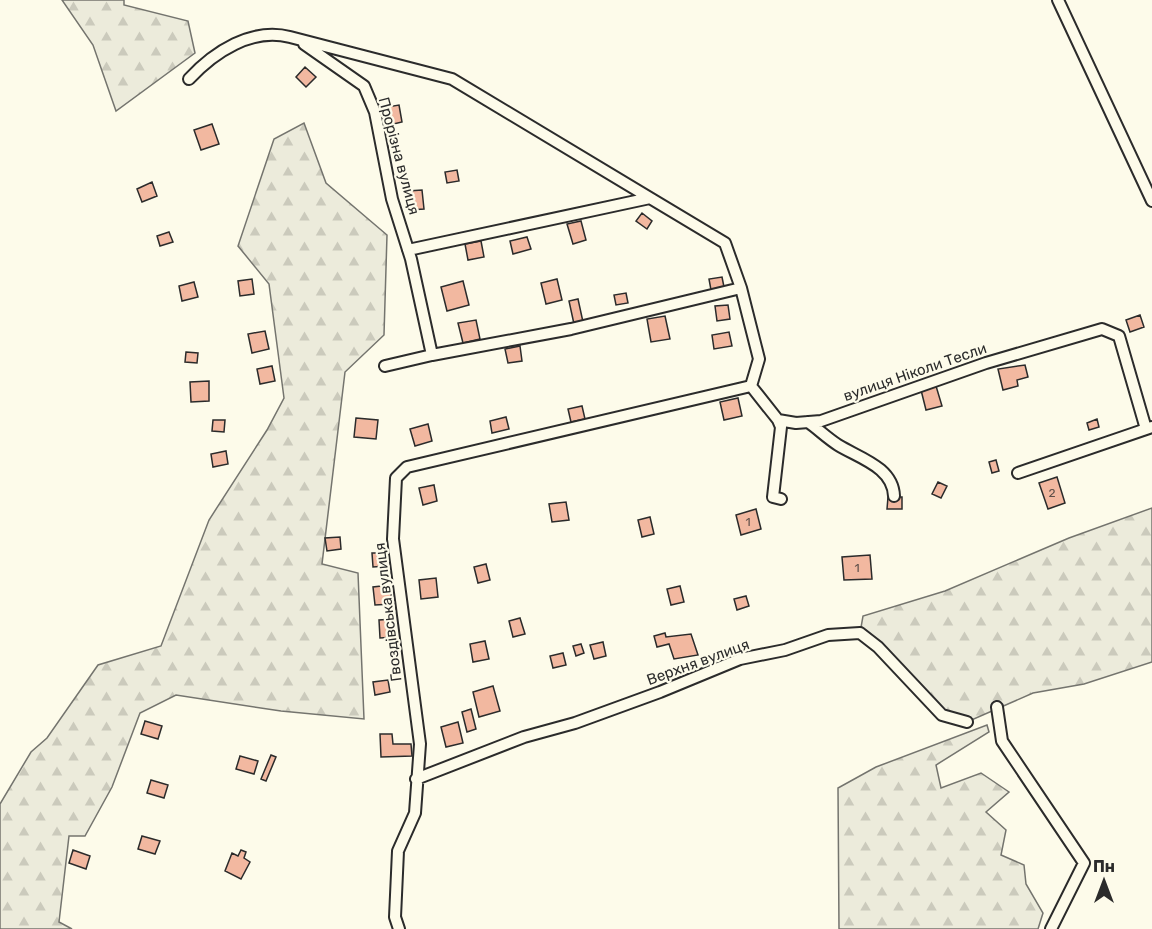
<svg xmlns="http://www.w3.org/2000/svg" width="1152" height="929" font-family="Rubik,sans-serif">
  <style>
    .forest { fill: url(#forest-firs); stroke: #74746e; stroke-width: 1.5 }
    .building { fill: #f2b8a0; stroke: #2b2b2b; stroke-width: 1.5 }
    .lines { fill: none; stroke-linecap: round; stroke-linejoin: round }
    .minor-casing { stroke: #2b2b2b; stroke-width: 14 }
    .minor { stroke: #fdfbea; stroke-width: 10 }
    .labels { text-anchor: middle; dominant-baseline: central; stroke-width: 4.5; stroke-linejoin: round; paint-order: stroke }
    .number-label { font-size: 12px; fill: #5d4e48 }
    .street-label { font-size: 15px; fill: #2b2b2b; stroke: #fdfbea }
  </style>
  <defs>
    <pattern id="forest-firs" width="22" height="20" patternUnits="userSpaceOnUse" patternTransform="scale(1.5)"><rect width="22" height="20" fill="#ecebdb"/><path d="M5 1l3.5 6h-7zM16 11l3.5 6h-7z" fill="#cbcabc"/></pattern>
  </defs>
  <rect width="100%" height="100%" fill="#fdfbea"/>
  <path class="forest" d="M62 0H124V5L188 21 195 53 116 111 93 45Z
    M304 123 326 183 387 235 384 335 345 372 322 564 358 573 364 719 281 711 176 695 140 713 112 787 85 836H69L59 922 72 929H0V804L31 752 47 738 98 665 161 646 209 520 267 430 284 398 269 284 238 246 274 139Z
    M1152 508V662L1084 684 1033 693 967 722 942 715 860 633 863 616 945 591 1069 538Z
    M987 725 989 732 936 765 941 788 981 773 1009 792 986 812 1006 830 1001 855 1024 865 1026 884 1043 913 1038 929H839L838 788 876 767Z"/>
  <path class="building" d="M305 67 316 77 306 87 296 77Z
    M399 105 402 122 385 126 381 108Z
    M212 124 219 144 201 150 194 130Z
    M457 170 459 181 447 183 445 172Z
    M152 182 157 196 142 202 137 189Z
    M422 190 424 209 410 210 408 191Z
    M642 213 652 221 647 229 636 221Z
    M581 221 586 240 573 244 567 224Z
    M169 232 173 242 160 246 157 236Z
    M527 237 531 249 513 254 510 241Z
    M481 241 484 257 468 260 465 244Z
    M722 277 724 287 711 290 709 279Z
    M252 279 254 294 240 296 238 281Z
    M557 279 562 300 546 304 541 283Z
    M463 281 469 305 447 311 441 287Z
    M194 282 198 297 182 301 179 286Z
    M626 293 628 303 616 305 614 295Z
    M578 299 583 322 574 324 569 301Z
    M728 305 730 319 717 321 715 306Z
    M1140 315 1144 327 1130 332 1126 320Z
    M665 316 670 339 651 342 647 319Z
    M476 320 480 339 463 343 458 323Z
    M265 331 269 349 252 353 248 334Z
    M729 332 732 346 714 349 712 335Z
    M520 346 522 361 508 363 505 349Z
    M186 352 198 353 197 363 185 362Z
    M1025 365 1028 377 1017 380 1018 386 1003 390 998 369Z
    M272 366 275 381 260 384 257 369Z
    M209 381V401L191 402 190 382Z
    M936 386 942 406 926 410 921 390Z
    M738 398 742 416 724 420 720 402Z
    M582 406 585 419 571 422 568 409Z
    M506 417 509 429 492 433 490 421Z
    M356 418 378 420 376 439 354 437Z
    M1097 419 1099 427 1089 430 1087 423Z
    M213 420H225L224 432 212 431Z
    M428 424 432 441 415 446 410 429Z
    M226 451 228 464 213 467 211 454Z
    M996 460 999 471 992 473 989 462Z
    M1057 477 1065 503 1048 509 1039 483Z
    M938 482 947 486 941 498 932 494Z
    M434 485 437 501 423 505 419 488Z
    M888 497H902V509H887Z
    M566 502 569 520 552 522 549 504Z
    M756 509 761 529 741 535 736 515Z
    M650 517 654 534 642 537 638 520Z
    M340 537 341 549 327 551 325 538Z
    M372 553H386V566L373 567Z
    M870 555 872 579 844 580 842 557Z
    M486 564 490 580 478 583 474 567Z
    M436 578 438 597 421 599 419 580Z
    M390 585 392 604 375 605 373 587Z
    M680 586 684 602 671 605 667 589Z
    M746 596 749 606 737 610 734 599Z
    M520 618 525 634 513 637 509 621Z
    M393 619 395 637 380 638 379 620Z
    M665 633 666 637 691 634 698 655 674 659 669 644 657 647 654 636Z
    M485 641 489 659 473 662 470 644Z
    M603 642 606 656 594 659 590 645Z
    M581 644 584 653 576 656 573 646Z
    M563 653 566 665 553 668 550 656Z
    M388 680 390 692 375 695 373 682Z
    M493 686 500 711 479 717 473 692Z
    M471 709 476 729 467 732 462 712Z
    M145 721 162 726 158 739 141 734Z
    M458 722 463 743 446 747 441 727Z
    M380 734H392L393 744H411L412 756 381 757Z
    M271 755 276 757 266 781 261 779Z
    M240 756 258 761 254 774 236 769Z
    M151 780 168 785 164 798 147 793Z
    M142 836 160 841 155 854 138 849Z
    M73 850 90 856 86 869 69 863Z
    M241 850 246 852 244 858 250 862 241 879 225 871 232 853 238 856Z"/>
  <g class="lines">
    <defs>
      <path id="minor" d="M1058 0 1152 201
        M304 44 364 86 375 112 392 199 411 259 432 355
        M189 79C214 52 252 27 290 37L452 79 650 198
        M385 366 432 355 571 329 741 288
        M751 386 778 420 796 423 821 421 986 363 1102 329 1119 336 1146 429
        M778 420 781 427 773 497 781 499
        M808 422C818 429 827 438 838 445 859 458 893 467 894 496
        M1018 473 1152 427
        M997 707 1002 741 1084 863 1051 929
        M416 779 524 737 575 723 660 692 740 659 785 650 828 635 860 633 878 647 942 715 967 722
        M399 929 395 917 398 851 415 813 420 744 393 539 396 478 407 467 751 386 759 359 741 288 725 243 650 198 408 250"/>
    </defs>
    <use href="#minor" class="minor-casing"/>
    <use href="#minor" class="minor"/>
  </g>
  <g class="labels">
    <g class="number-label">
      <text x="1052" y="493">2</text>
      <text x="748" y="522">1</text>
      <text x="857" y="568">1</text>
    </g>
    <g class="street-label">
      <text transform="translate(399 156) rotate(75)">Прорізна вулиця</text>
      <text transform="translate(915 372) rotate(-19)">вулиця Ніколи Тесли</text>
      <text transform="translate(388 612) rotate(-97)">Гвоздівська вулиця</text>
      <text transform="translate(698 662) rotate(-20)">Верхня вулиця</text>
    </g>
  </g>
  <g transform="translate(1104 881)" stroke="#fdfbea" stroke-width="4.5" paint-order="stroke">
  <path d="M0-4.5L10 22L0 15L-10 22Z" fill="#2b2b2b"/>
  <text y="-9" font-size="16" font-weight="bold" text-anchor="middle" fill="#2b2b2b">Пн</text>
  </g>
</svg>
